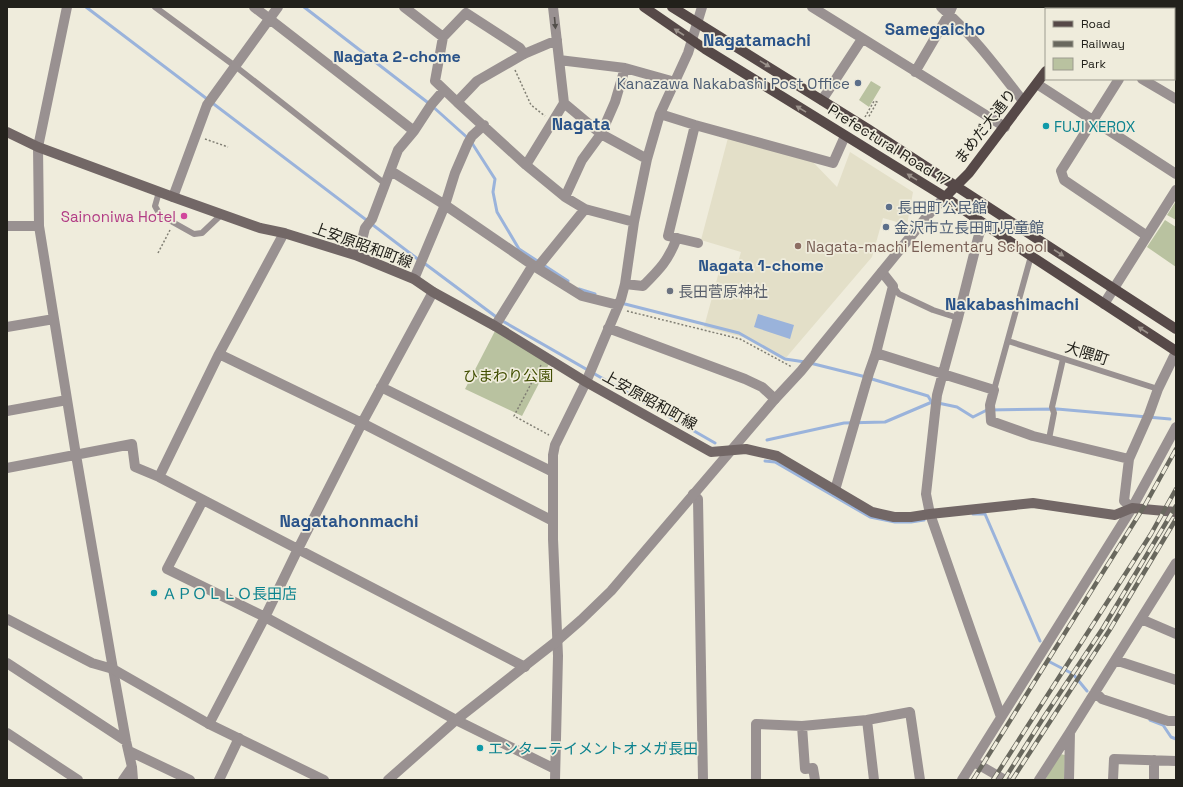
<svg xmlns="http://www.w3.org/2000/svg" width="1183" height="787" font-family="'Space Grotesk','Noto Sans JP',sans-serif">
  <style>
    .built { fill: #e3dfc8 }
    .green { fill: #b9c2a0 }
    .water { fill: #9ab3db }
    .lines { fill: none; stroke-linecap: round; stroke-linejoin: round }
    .stream { stroke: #9ab3db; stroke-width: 3 }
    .path { stroke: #817f74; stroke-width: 1.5; stroke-dasharray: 2 2; stroke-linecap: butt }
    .service { stroke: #999191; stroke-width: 6 }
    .minor { stroke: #999191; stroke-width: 10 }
    .tertiary { stroke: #999191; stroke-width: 10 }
    .secondary { stroke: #726766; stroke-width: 10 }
    .primary { stroke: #564948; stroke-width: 10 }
    .rail-casing { stroke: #69685e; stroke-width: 4.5 }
    .rail { stroke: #efecdc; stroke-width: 3; stroke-dasharray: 9; stroke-linecap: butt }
    .oneway { fill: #524e4a }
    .oneway2 { fill: #9b928b }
    .service-dot { fill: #5c6f8a; stroke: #efecdc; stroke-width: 1.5 }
    .culture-dot { fill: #0f9aa8; stroke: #efecdc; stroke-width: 1.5 }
    .hotel-dot { fill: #d1479c; stroke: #efecdc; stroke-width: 1.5 }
    .education-dot { fill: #8d6e63; stroke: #efecdc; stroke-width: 1.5 }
    .worship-dot { fill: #6b7280; stroke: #efecdc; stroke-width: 1.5 }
    .labels { text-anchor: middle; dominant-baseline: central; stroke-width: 3.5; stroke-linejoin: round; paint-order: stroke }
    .service-label { font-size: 15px; fill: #4e5e75; stroke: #efecdc; text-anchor: start }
    .street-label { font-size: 15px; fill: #22211b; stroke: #efecdc }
    .culture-label { font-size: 15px; fill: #0d838f; stroke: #efecdc; text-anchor: start }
    .hotel-label { font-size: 15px; fill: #b23c85; stroke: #efecdc; text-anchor: end }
    .education-label { font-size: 15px; fill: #785e54; stroke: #efecdc; text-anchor: start }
    .worship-label { font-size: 15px; fill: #5b616d; stroke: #efecdc; text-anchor: start }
    .park-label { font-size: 15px; fill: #414e01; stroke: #efecdc }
    .neighbourhood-label { font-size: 16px; font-weight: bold; fill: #2a5389; stroke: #efecdc }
    .quarter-label { font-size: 17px; font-weight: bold; fill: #2a5389; stroke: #efecdc }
  </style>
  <rect width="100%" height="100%" fill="#efecdc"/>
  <path class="built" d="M729 134 811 160 837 187 850 152 913 192 907 225 883 218 872 257 784 360 743 337 704 327 720 268 735 272 741 252 701 240Z"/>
  <path class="green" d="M871 81 881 87 869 107 859 100Z
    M1176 201V220L1167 215Z
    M1165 220 1176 227V267L1147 247Z
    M495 331 549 364 522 416 465 389Z
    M1060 754 1065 755 1064 780H1045Z"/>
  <path class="water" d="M758 314 794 325 790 339 754 327Z"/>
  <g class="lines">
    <path class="stream" d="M86 7 419 260
      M304 7 431 105 470 140 495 179 493 192 497 212 519 249 568 281
      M424 263 499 319 715 443
      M579 289 595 294
      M621 303 739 333 785 359 805 362
      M810 363 862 376 928 396 931 401
      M938 403 957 407 973 417 987 410 1057 409 1170 419
      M767 440 844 423 885 422 932 402
      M765 461 775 462 870 517 895 522H911L924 520
      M973 514H985L1040 641
      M1048 659V661L1073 674 1087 691
      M1150 720 1163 725 1171 737 1176 739"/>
    <path class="path" d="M515 70 531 105 545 116
      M865 117 874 101 877 102 868 118
      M205 139 228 147
      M158 253 170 230
      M627 311 740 339 792 367
      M541 365 514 416 549 435"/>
    <path class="service" d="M155 7 235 66 384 183
      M159 192 155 206 160 215 194 234 202 233 222 214
      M893 286 899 294 933 310 958 318
      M1008 341 1158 389
      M994 390 1031 256
      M1049 439 1054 413 1052 407 1063 359"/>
    <path class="minor" d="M254 7 414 131
      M404 7 443 37 435 81 457 102 526 165 565 197 585 209 634 222
      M812 7 1005 127
      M941 7C972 34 998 69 1023 101
      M443 37 466 13 520 48 524 54
      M559 60 625 68 675 82
      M915 72 949 14 952 7
      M1119 79 1061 171 1064 180 1147 236
      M1142 79 1176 99
      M1037 84 1176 174
      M822 100 862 39
      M457 102 477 81 524 54 557 40
      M564 103 601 134 647 159
      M660 114 695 125 833 163 845 136
      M695 125 668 236 698 243
      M38 147 39 226 76 455 113 669 126 741 132 767 133 780
      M526 165 564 103 553 7
      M391 171 445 205 537 268 582 296 618 305
      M173 197 207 105 278 7
      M565 197 582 160 601 134 615 102 625 68
      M983 223 978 238 958 318 937 395 926 494 930 514 1001 717
      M7 226H39
      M358 256 365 228 372 219 398 150 414 131 431 105 444 90
      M537 268 585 209
      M414 279 445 205 455 173 468 143 472 136 484 125
      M625 284 643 286C660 269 668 261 677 238
      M1104 304 1176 190
      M495 326 533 265
      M7 327 54 319
      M608 328 745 379 762 387 775 399
      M876 353 994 390 990 405 991 421 1033 436 1129 459
      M219 354 362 423 553 521
      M381 387 553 472
      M7 411 67 400
      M7 468 132 444 135 467 159 477 525 667
      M159 477 219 354 284 233
      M835 490 869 373 876 353 893 286 882 272
      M693 494 698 499 703 780
      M203 500 167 569 265 617 456 720 555 769
      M1132 508 1124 501 1129 459 1149 414 1158 389 1176 352
      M1141 619 1176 634
      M1115 660 1176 680
      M7 663 126 741
      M1095 692 1102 699 1168 721H1176
      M867 720 910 712 920 780
      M209 724 265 617 298 549 362 423 433 292
      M802 726 805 769 813 768 815 780
      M7 733 78 780
      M129 751 190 780
      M974 762 1005 780
      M123 780 132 767
      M219 780 239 738
      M555 780 558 656 553 539V455L555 445 586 382 621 299 625 284 634 222 647 159 660 114 688 53 702 7
      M756 780V724L802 726 867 720 874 780
      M962 780 1132 508 1176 427
      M1039 780 1070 732
      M1069 780 1070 732 1176 563
      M1113 780 1114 759 1176 761
      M1154 780V760"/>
    <path class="tertiary" d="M1165 7 1168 9
      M38 147 67 7
      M7 619 92 663 113 669 209 724 324 780
      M388 780 456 720 558 640 581 620 611 591 775 399 801 371 929 214 945 197"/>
    <path class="secondary" d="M7 132 38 147 173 197 260 228 284 233 358 256 414 279 433 292 495 326 586 382 711 452 746 449 777 456 872 512 894 517H911L930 514 1033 503 1115 515 1132 508 1176 512"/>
    <path class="primary" d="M644 7 705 49 945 197 1031 256 1176 351
      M672 7 868 129 1176 329
      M1080 9 1081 7
      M945 197 969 173 1046 71"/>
    <defs>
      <path id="rail" d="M973 780 1145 505 1176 449
        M993 780 1151 534 1176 489
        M1004 780 1042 720 1103 628 1176 506
        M1012 780 1109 631 1176 519"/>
    </defs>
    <use href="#rail" class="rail-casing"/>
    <use href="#rail" class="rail"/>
  </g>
  <defs><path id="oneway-solid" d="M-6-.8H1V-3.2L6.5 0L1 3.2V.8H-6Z"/></defs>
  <use class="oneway" href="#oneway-solid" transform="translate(555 23) rotate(85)"/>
  <g class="oneway2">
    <use href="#oneway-solid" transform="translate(679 32) rotate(-147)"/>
    <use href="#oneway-solid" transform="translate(765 64) rotate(31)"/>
    <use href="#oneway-solid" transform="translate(801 109) rotate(-148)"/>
    <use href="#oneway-solid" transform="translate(912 177) rotate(-148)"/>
    <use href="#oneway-solid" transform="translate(1059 253) rotate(33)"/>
    <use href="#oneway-solid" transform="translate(1143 330) rotate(-147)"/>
  </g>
  <g class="service-dot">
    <circle cx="858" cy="83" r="4"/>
    <circle cx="889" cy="207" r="4"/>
    <circle cx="886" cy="227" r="4"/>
  </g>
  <g class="culture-dot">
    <circle cx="1046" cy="126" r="4"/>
    <circle cx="154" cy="593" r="4"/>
    <circle cx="480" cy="748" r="4"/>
  </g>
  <circle class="hotel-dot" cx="184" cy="216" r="4"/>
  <circle class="education-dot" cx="798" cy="246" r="4"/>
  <circle class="worship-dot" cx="670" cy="291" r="4"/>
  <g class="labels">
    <g class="service-label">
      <text x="850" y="83" text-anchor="end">Kanazawa Nakabashi Post Office</text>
      <text x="897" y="207">長田町公民館</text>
      <text x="894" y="227">金沢市立長田町児童館</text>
    </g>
    <g class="street-label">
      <text transform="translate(985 126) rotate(-52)">まめだ大通り</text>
      <text transform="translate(889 145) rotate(32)">Prefectural Road 17</text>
      <text transform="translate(363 245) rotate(20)">上安原昭和町線</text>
      <text transform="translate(1087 353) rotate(18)">大隈町</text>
      <text transform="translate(650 400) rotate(29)">上安原昭和町線</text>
    </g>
    <g class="culture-label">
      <text x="1054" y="126">FUJI XEROX</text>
      <text x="162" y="593">ＡＰＯＬＬＯ長田店</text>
      <text x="488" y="748">エンターテイメントオメガ長田</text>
    </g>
    <g class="hotel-label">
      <text x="176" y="216">Sainoniwa Hotel</text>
    </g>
    <g class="education-label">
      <text x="806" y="246">Nagata-machi Elementary School</text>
    </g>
    <g class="worship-label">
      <text x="678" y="291">長田菅原神社</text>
    </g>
    <g class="park-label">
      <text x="508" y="375">ひまわり公園</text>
    </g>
    <g class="neighbourhood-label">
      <text x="397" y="56">Nagata 2-chome</text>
      <text x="761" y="265">Nagata 1-chome</text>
    </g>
    <g class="quarter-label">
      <text x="935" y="29">Samegaicho</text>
      <text x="757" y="40">Nagatamachi</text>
      <text x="581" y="124">Nagata</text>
      <text x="1012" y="304">Nakabashimachi</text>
      <text x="349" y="521">Nagatahonmachi</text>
    </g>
  </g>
  <rect width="1183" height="787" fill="none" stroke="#22211b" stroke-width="16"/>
  <rect x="1045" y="8" width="130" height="72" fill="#efecdc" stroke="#9d9b8f"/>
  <rect x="1053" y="21" width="20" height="6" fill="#564948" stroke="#9d9b8f"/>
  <text x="1081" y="28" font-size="12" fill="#22211b">Road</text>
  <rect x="1053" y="41" width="20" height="6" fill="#69685e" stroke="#9d9b8f"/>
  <text x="1081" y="48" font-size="12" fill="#22211b">Railway</text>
  <rect x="1053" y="58" width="20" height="12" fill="#b9c2a0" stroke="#9d9b8f"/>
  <text x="1081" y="68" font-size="12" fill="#22211b">Park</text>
</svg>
